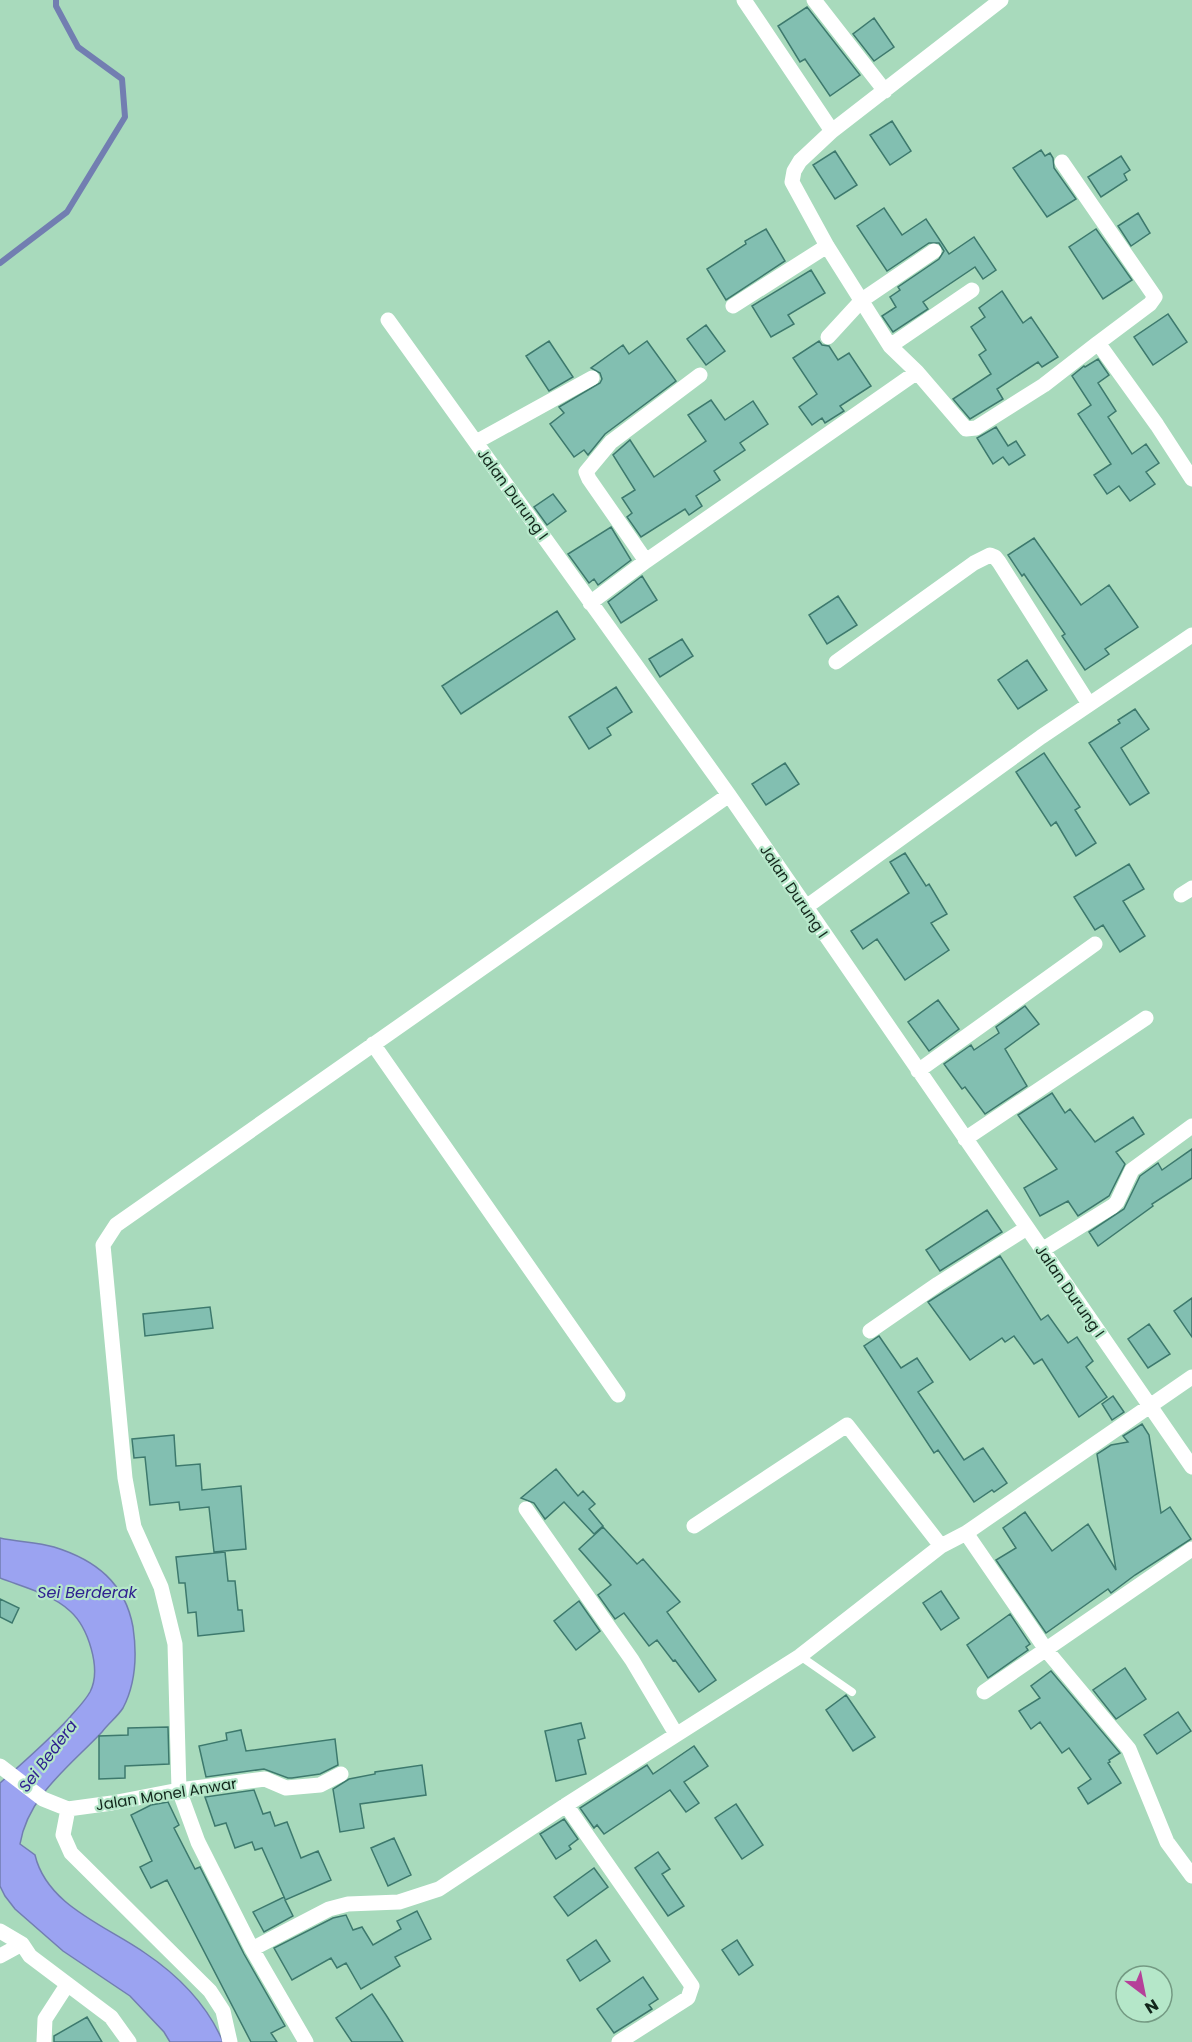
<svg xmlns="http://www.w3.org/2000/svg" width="1192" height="2042" font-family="Poppins,sans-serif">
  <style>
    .water { fill: #9ba3f1; stroke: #727eb1; stroke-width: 1.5 }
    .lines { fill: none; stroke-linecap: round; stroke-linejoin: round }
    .stream { stroke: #727eb1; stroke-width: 6 }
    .building { fill: #82bfb1; stroke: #3d796d; stroke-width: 1.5 }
    .lane { stroke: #fff; stroke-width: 8 }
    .street { stroke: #fff; stroke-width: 15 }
    .labels { text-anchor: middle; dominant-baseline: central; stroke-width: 4.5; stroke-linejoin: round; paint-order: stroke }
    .street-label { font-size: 15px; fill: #12261b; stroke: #b5e7c9 }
    .water-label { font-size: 16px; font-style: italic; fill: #2f2190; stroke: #b5e7c9 }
  </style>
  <rect width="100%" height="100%" fill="#a8dabc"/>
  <path class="water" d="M0 1538C18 1542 37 1542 54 1547 96 1560 125 1583 133 1627 137 1654 136 1683 123 1708 118 1716 108 1724 102 1732 70 1766 28 1796 20 1844L35 1855C47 1906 107 1926 145 1953 179 1976 207 2004 223 2042H170L164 2032 130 1996 63 1951 15 1909 5 1896 0 1886V1783C24 1762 48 1741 70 1717 77 1709 85 1701 90 1692 102 1669 88 1627 70 1611 52 1594 23 1587 0 1578Z"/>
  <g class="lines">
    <path class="stream" d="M0 263 67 212 125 117 122 79 78 47 56 6V0"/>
  </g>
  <path class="building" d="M807 7 860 75 830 96 805 59 800 62 778 26Z
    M874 18 894 47 874 61 853 34Z
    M892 121 911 151 890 165 870 135Z
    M1041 150 1045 156 1050 153 1053 158 1054 168 1076 199 1047 217 1013 168Z
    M835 151 857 185 835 199 813 165Z
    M1121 156 1130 170 1124 174 1127 180 1101 197 1088 177Z
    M884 208 902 235 926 219 949 254 974 237 996 270 983 279 975 267 923 302 928 309 893 332 882 316 896 307 890 297 900 290 898 287 939 259 944 251 939 243H929L887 271 857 226Z
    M1138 213 1150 233 1131 246 1118 226Z
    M766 229 785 261 726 300 707 269 746 244 745 241Z
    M1096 229 1132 280 1103 299 1069 247Z
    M811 270 825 293 788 315 794 324 771 337 752 306Z
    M1002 291 1023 323 1031 317 1058 357 1042 367 1038 362 997 389 1003 399 970 419 953 399 991 374 979 355 986 350 971 327 985 317 979 308Z
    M1168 314 1187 342 1153 365 1134 337Z
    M706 325 725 351 706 365 687 339Z
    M549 341 573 377 549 391 526 356Z
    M647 341 676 381 605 434 588 455 584 450 574 457 550 424 564 413 559 407 600 383 602 379 600 373 591 368 623 345 629 354Z
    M819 341 822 345 829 346 838 360 849 353 871 386 840 406 844 411 825 423 822 418 812 425 799 407 817 394 793 358Z
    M1098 359 1109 375 1098 383 1116 411 1108 417 1132 454 1146 444 1159 463 1146 472 1155 484 1130 501 1119 486 1107 494 1094 475 1111 464 1078 414 1091 405 1072 376 1084 366 1085 367Z
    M711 400 725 420 753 401 768 424 740 443 745 450 714 471 720 480 696 496 702 506 689 515 685 509 641 537 627 517 632 513 622 498 635 490 613 455 630 440 654 477 706 441 688 415Z
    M996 427 1008 446 1016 441 1025 455 1009 465 1003 457 993 464 977 438Z
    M553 494 566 511 547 525 534 507Z
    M611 527 631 560 598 585 594 579 589 583 568 554Z
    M1034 538 1081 605 1109 585 1138 627 1105 649 1109 654 1085 670 1062 636 1065 634 1024 574 1022 576 1008 555Z
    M642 576 657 600 621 623 608 602Z
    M838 596 857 625 827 644 809 615Z
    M557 611 575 639 461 714 442 686Z
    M682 639 693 656 660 677 649 659Z
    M1027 660 1047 690 1018 709 998 680Z
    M616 687 632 712 607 728 611 735 589 749 569 717Z
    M1135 709 1149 729 1121 748 1149 793 1130 805 1089 743 1120 723 1118 720Z
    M1044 753 1080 807 1075 810 1096 843 1076 856 1056 822 1051 826 1016 772Z
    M785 763 799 784 766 805 752 784Z
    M905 853 926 886 929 884 947 914 931 923 949 950 905 980 877 939 863 949 851 931 909 893 890 862Z
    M1129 864 1144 889 1123 901 1145 936 1120 952 1103 925 1095 930 1074 897Z
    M938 1000 959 1029 929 1051 908 1022Z
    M1025 1006 1039 1024 1005 1049 1027 1086 985 1114 965 1087 962 1089 944 1064 971 1045 974 1050 999 1033 996 1027Z
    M1052 1093 1065 1113 1070 1109 1095 1142 1133 1117 1144 1134 1116 1152 1125 1164 1109 1196 1078 1216 1068 1201 1040 1216 1024 1188 1057 1169 1018 1115Z
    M1192 1149V1178L1152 1204 1153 1206 1098 1246 1089 1232 1124 1209 1140 1176 1158 1163 1162 1170Z
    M987 1210 1002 1232 940 1271 926 1250Z
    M1000 1256 1041 1320 1048 1315 1068 1343 1077 1337 1093 1361 1086 1367 1107 1397 1079 1417 1042 1359 1034 1364 1014 1336 1005 1342 1002 1338 970 1360 928 1302Z
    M1192 1298V1337L1174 1311Z
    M210 1307 213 1328 145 1336 143 1314Z
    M1149 1324 1170 1354 1148 1368 1128 1339Z
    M879 1336 901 1368 917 1358 933 1382 918 1392 964 1460 983 1448 1007 1483 994 1492 992 1490 974 1502 938 1450 934 1453 864 1346Z
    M1113 1396 1124 1412 1112 1420 1102 1404Z
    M1142 1424 1149 1435 1161 1513 1170 1507 1191 1539 1135 1575 1111 1593 1108 1589 1046 1633 996 1560 1016 1548 1003 1528 1025 1512 1052 1551 1088 1524 1116 1570 1097 1454 1111 1445 1128 1442 1123 1436Z
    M174 1435 176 1466 200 1464 202 1490 241 1486 246 1549 214 1552 209 1507 180 1510 179 1502 150 1505 145 1457 134 1458 132 1439Z
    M556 1469 578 1496 583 1491 595 1504 589 1509 603 1526 594 1534 564 1502 545 1519 534 1503 521 1498Z
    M603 1527 637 1564 643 1559 680 1602 667 1612 716 1680 699 1692 675 1660 673 1661 657 1640 649 1646 624 1613 615 1619 598 1595 611 1585 579 1549Z
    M225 1552 228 1581H235L238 1610H242L244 1631 198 1636 196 1612 188 1613 185 1583H179L176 1557Z
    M941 1591 959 1618 941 1630 923 1603Z
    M0 1599 19 1608 12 1623 0 1617Z
    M579 1601 600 1631 576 1650 554 1621Z
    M1010 1614 1030 1644 1026 1647 1028 1650 988 1678 967 1645Z
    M1125 1668 1146 1699 1116 1719 1093 1690Z
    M1051 1671 1120 1753 1109 1760 1110 1762 1108 1763 1121 1783 1088 1804 1078 1788 1091 1779 1069 1748 1062 1753 1040 1722 1031 1729 1019 1711 1040 1698 1031 1686Z
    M846 1695 875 1737 853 1751 826 1710Z
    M1178 1712 1191 1731 1157 1754 1144 1735Z
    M581 1723 585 1738 578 1740 586 1774 556 1781 545 1731Z
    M168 1727 169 1764 125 1766V1778L99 1779V1736L128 1735V1728Z
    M241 1730 246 1751 335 1739 338 1765 320 1774 292 1778H288L264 1769 206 1777 199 1746 227 1740 226 1733Z
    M694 1746 708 1766 684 1782 699 1803 686 1812 670 1790 604 1834 597 1825 594 1828 580 1808 647 1765 653 1774Z
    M422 1765 426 1795 360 1804 364 1828 340 1832 333 1789 349 1779 375 1774V1772Z
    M254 1790 263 1814 270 1812 275 1826 287 1822 301 1858 318 1851 331 1880 285 1900 293 1916 264 1932 253 1912 284 1897 285 1899 262 1848 255 1850 252 1842 235 1848 226 1823 215 1826 205 1797Z
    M168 1802 179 1825 174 1828 195 1869 200 1867 244 1954 285 2026 271 2033 277 2042H251L167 1880 151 1888 140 1867 152 1861 131 1815 151 1805Z
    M736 1804 763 1845 742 1859 715 1818Z
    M564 1819 578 1839 569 1846 571 1849 556 1859 540 1834Z
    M394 1838 411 1875 388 1886 371 1848Z
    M658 1852 670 1869 662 1874 684 1906 668 1916 635 1868Z
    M594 1868 608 1887 568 1916 554 1897Z
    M417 1911 431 1939 395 1957 400 1966 361 1989 346 1963 337 1968 331 1958 292 1980 274 1948 333 1918 346 1915 353 1930 362 1927 373 1945 401 1929 397 1921Z
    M596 1940 610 1961 580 1981 567 1960Z
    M737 1940 753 1965 739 1975 722 1950Z
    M643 1977 658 1999 649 2005 652 2009 614 2033 597 2009Z
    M372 1994 386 2015 403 2042H352L336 2018Z
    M87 2017 102 2042H54V2036Z"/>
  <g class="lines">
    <path class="lane" d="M800 1656 852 1692"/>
    <path class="street" d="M744 0 832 131
      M814 0 885 91
      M1001 0 832 131 800 161 794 171 792 182 827 246 890 346 917 372 966 429 976 428 1044 385 1098 343 1157 425 1192 479
      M1062 162 1155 297 1150 304 1098 343
      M733 306 827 246
      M388 320 729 795 1192 1467
      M828 337 862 300 934 251
      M890 346 972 290
      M476 442 592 378
      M646 561 589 479 586 472 611 442 700 375
      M590 603 646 561 917 372
      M836 662 974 563 990 555 995 557 999 562 1089 704
      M729 795 116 1225 103 1245 125 1478 134 1527 161 1587 175 1644 179 1790 198 1842 252 1949 329 1909 348 1904 399 1902 439 1889 566 1805 800 1656 941 1546 966 1533 1192 1377
      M1181 895 1192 888
      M806 907 1041 737 1192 635
      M373 1044 618 1395
      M918 1071 1095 944
      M965 1139 1146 1018
      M1042 1250 1113 1206 1117 1202 1132 1170 1192 1126
      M870 1331 938 1284 1027 1228
      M526 1509 632 1660 676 1734
      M694 1526 847 1425 941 1546
      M966 1533 1047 1651 1129 1749 1167 1842 1192 1876
      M984 1692 1192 1549
      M0 1766 43 1799 68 1809 112 1803 179 1790 265 1779 286 1788 320 1785 341 1774
      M566 1805 692 1986 688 1998 619 2042
      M68 1809 63 1835 71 1853 210 1991 223 2011 230 2042
      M0 1931 22 1944 30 1956 111 2017 129 2042
      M252 1949 306 2042
      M0 1956 22 1944
      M44 2042 45 2019 67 1985"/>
  </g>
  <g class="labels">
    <g class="street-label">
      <text transform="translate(513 494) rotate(54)">Jalan Durung I</text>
      <text transform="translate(794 891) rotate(56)">Jalan Durung I</text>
      <text transform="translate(1070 1291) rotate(55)">Jalan Durung I</text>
      <text transform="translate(166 1794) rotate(-9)">Jalan Monel Anwar</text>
    </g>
    <g class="water-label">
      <text x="87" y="1592">Sei Berderak</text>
      <text transform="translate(48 1756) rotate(-53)">Sei Bedera</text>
    </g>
  </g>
  <g transform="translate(1144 1994) rotate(148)"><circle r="28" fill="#b5e7c9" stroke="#749a83" stroke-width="1.5"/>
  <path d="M0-4.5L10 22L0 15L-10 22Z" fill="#b54099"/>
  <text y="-9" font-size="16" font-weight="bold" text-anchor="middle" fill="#12261b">N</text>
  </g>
</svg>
